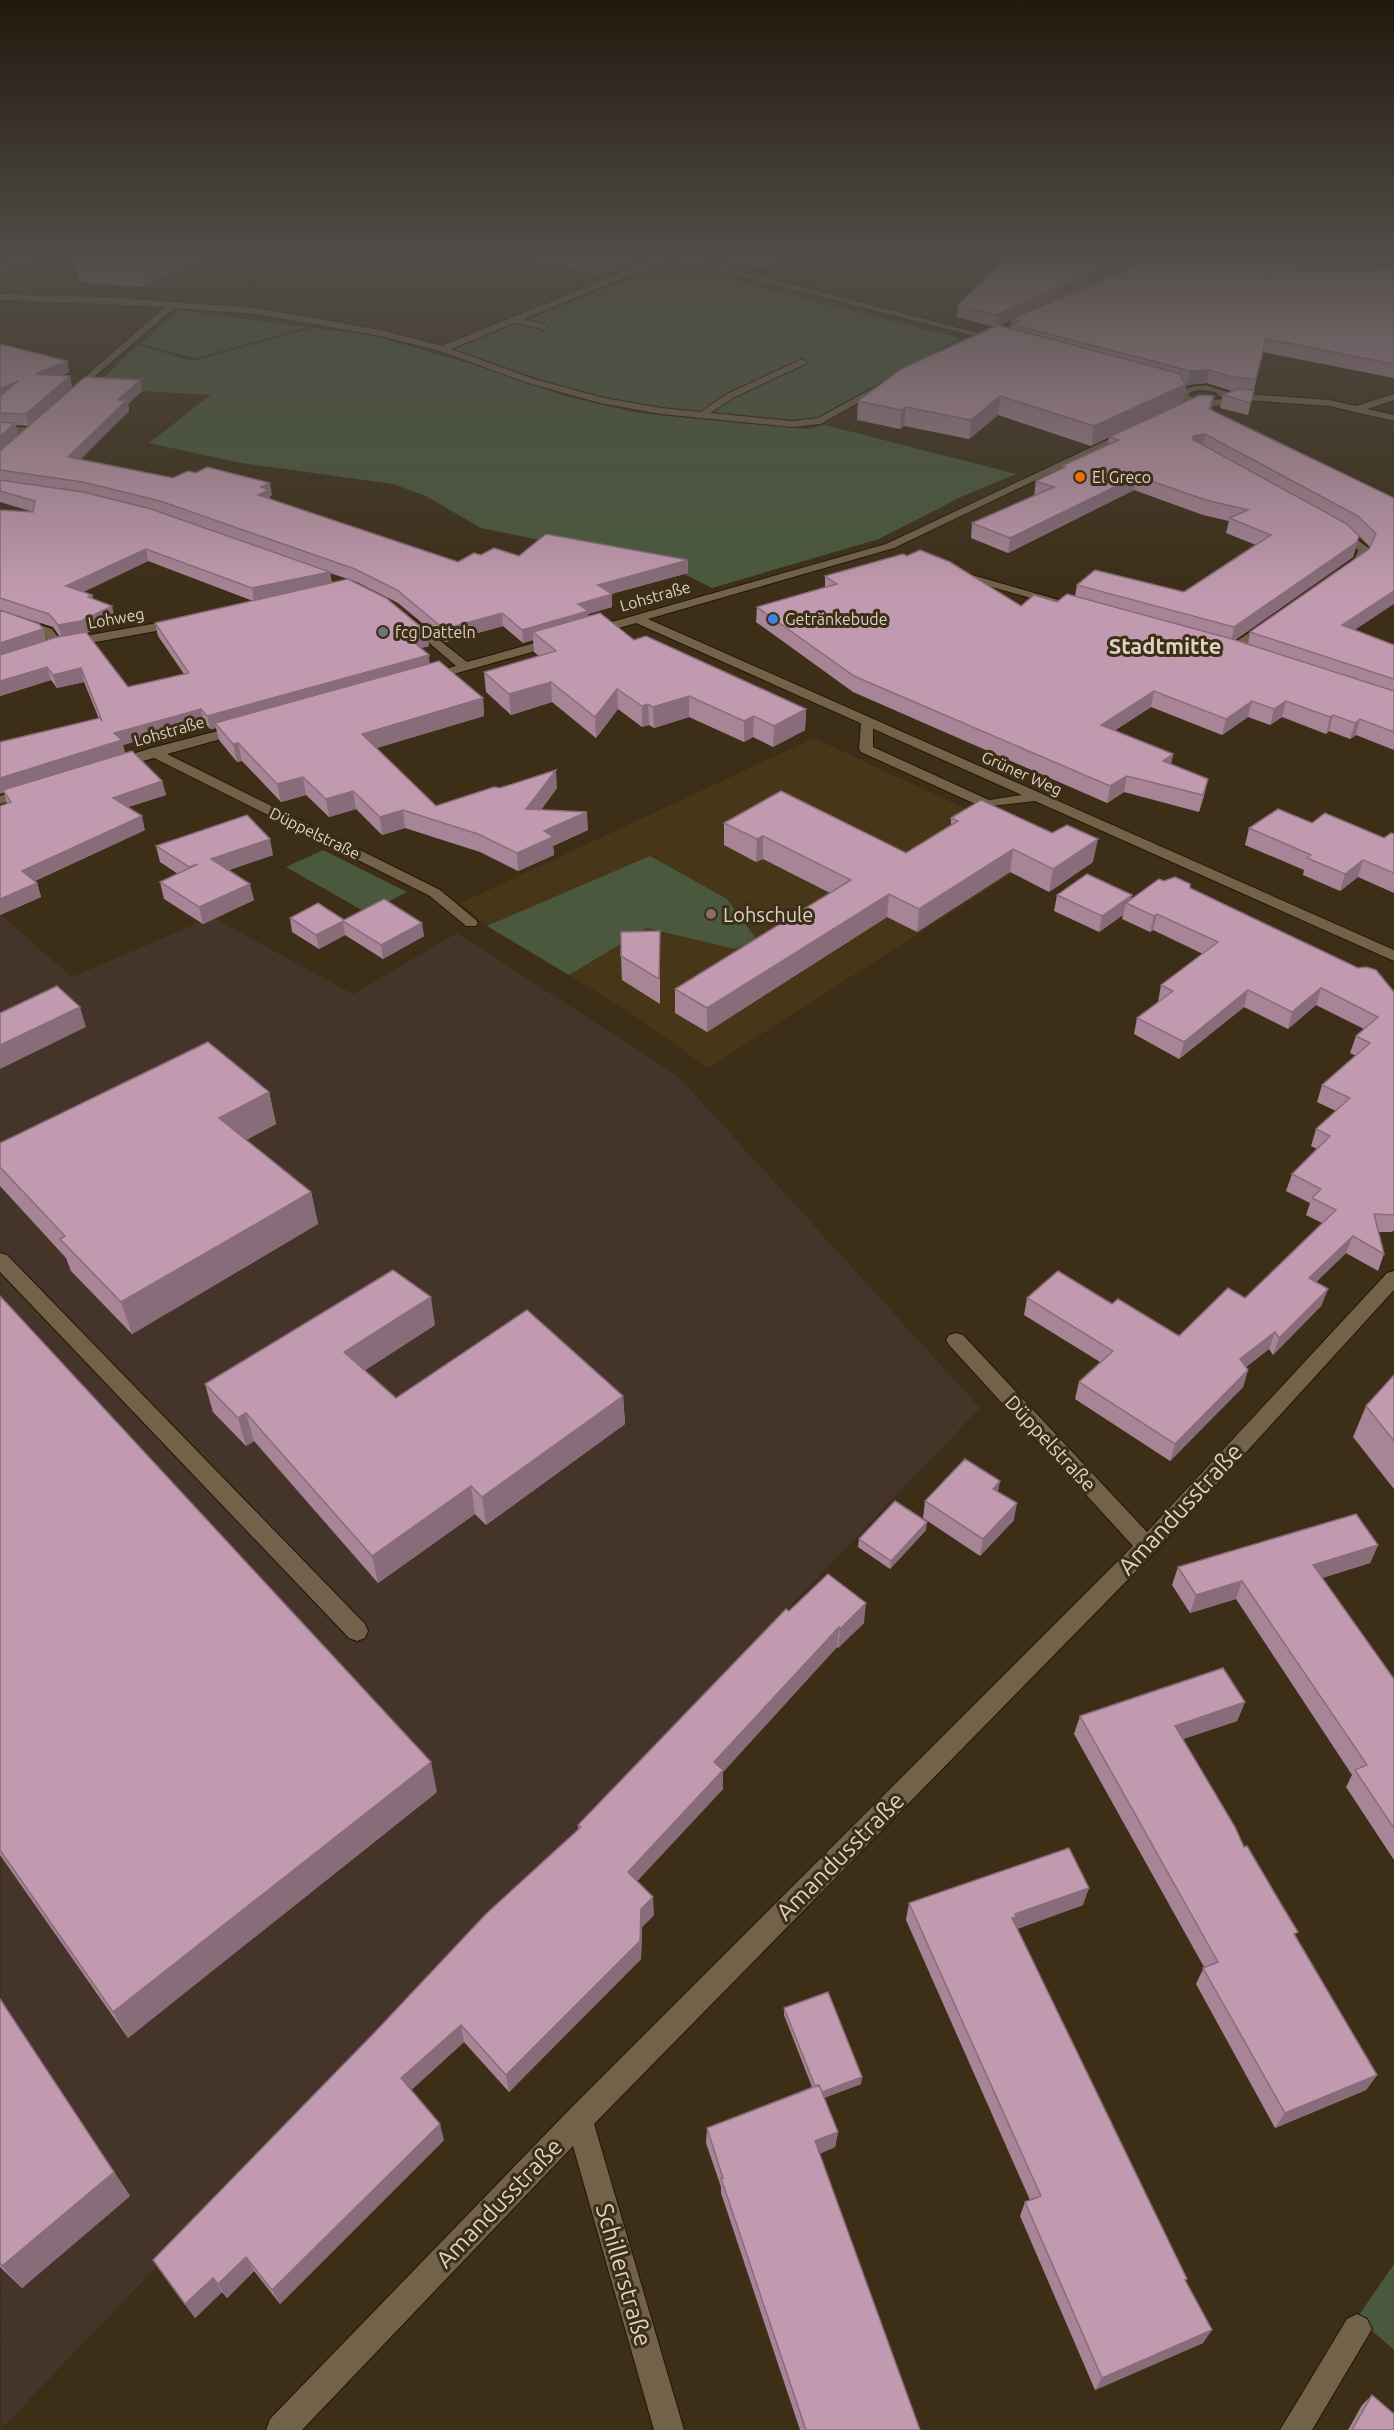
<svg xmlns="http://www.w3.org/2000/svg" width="1394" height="2430" font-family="Ubuntu,sans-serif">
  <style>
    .industrial { fill: #443429 }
    .built { fill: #483618 }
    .green { fill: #4a593d }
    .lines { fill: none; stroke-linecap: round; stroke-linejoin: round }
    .lane-casing { stroke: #231601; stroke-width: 2 }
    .street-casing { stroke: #231601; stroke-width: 2 }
    .primary-casing { stroke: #231601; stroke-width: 2 }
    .lane { fill: #72624a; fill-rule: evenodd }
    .street { fill: #72624a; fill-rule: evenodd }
    .primary { fill: #a9715b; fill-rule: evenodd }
    .wall { fill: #a78496; fill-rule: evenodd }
    .shaded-wall { fill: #886c7a }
    .building { fill: #c29aaf; stroke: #886c7a; stroke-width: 1.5 }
    .food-dot { fill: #e8710a; stroke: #3c2e17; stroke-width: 2 }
    .shop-dot { fill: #3f7fe0; stroke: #3c2e17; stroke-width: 2 }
    .worship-dot { fill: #6b7280; stroke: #3c2e17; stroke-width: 2 }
    .education-dot { fill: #8d6e63; stroke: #3c2e17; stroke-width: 2 }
    .labels { text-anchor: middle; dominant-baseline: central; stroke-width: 6; stroke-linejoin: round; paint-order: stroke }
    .far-poi-label { font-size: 16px; fill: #dcd3c5; stroke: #3c2e17; text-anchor: start }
    .far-street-label { font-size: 16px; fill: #dcd3c5; stroke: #3c2e17 }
    .poi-label { font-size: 20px; fill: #dcd3c5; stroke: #3c2e17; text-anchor: start }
    .street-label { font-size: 20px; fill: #dcd3c5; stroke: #3c2e17 }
    .far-district-label { font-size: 22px; font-weight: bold; fill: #dcd3c5; stroke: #3c2e17 }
    .near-street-label { font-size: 24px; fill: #dcd3c5; stroke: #3c2e17 }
  </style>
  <rect width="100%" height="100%" fill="#3c2e17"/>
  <path class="industrial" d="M0 914 72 977 212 917 353 994 457 933 678 1076 980 1408 1 2429Z"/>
  <path class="built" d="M814 738 983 817 1012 816 1025 819 1068 838 708 1068 628 1011 487 926 461 903Z"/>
  <path class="green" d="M669 264 959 338 835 413 823 419 806 421 646 406 573 390 451 349Z
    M179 310 308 327 196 358 141 344Z
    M312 328 371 335 488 369 568 397 638 413 807 429 825 425 1016 474 961 497 879 539 712 588 670 567 481 528 426 496 393 484 241 463 149 443 211 395 93 388 138 345 193 361Z
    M323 850 407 892 367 913 286 867Z
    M650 856 727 899 757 940 735 949 647 928 569 975 487 926Z
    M1394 2264V2350L1357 2318Z"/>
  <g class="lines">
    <defs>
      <path id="lane" d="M514 316 546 325 547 327 543 330 511 321 510 319Z
        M802 359 807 362 805 364 733 398 704 417 696 415 727 394Z
        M0 611 52 629 64 645 62 648H54L44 635 0 619Z
        M867 719 873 723V747L989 800 1035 793 1042 797 1035 801 982 807 861 752 859 749 861 723Z
        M0 1253 7 1255 365 1624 368 1631 365 1638 357 1641 349 1638 0 1272Z"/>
      <path id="street" d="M665 255H679L1005 340 1001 343 672 258 451 349 534 379 604 398 661 408 792 421 818 418 886 381 894 383 820 424 792 427 661 414 600 403 528 383 440 351 380 336 256 314 174 308 72 396 67 393 69 391 165 307 0 300V294L105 297 256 308 380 330 442 346Z
        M1126 255 1164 256 1168 258C1157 264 1137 261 1126 255Z
        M1339 255H1351L1394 269V274Z
        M1206 385 1230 393 1329 400 1356 406 1394 394V400L1367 409 1394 415V421L1329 406 1233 399 1231 402 1218 406 1187 408 1185 406 1189 403 1181 399 1180 391 1194 386ZM1200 390 1215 392 1223 399 1199 401 1188 395 1191 392Z
        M0 426 32 428 37 431 32 434 0 432Z
        M1126 431 1134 433 894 548 648 619 1394 950V961L636 623 591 636 585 632 587 629 886 544Z
        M1339 526 1370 549 1364 562 1345 573 1339 570 1355 558 1358 550 1335 531V527Z
        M958 571 1059 600 1061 602 1055 605 954 576V572Z
        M409 616 467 662 556 637 562 641 560 644 429 681 425 680 423 677 425 674 456 666 405 622 403 620Z
        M1268 620 1274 624 1272 627 1237 652H1229V646Z
        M169 621 175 625 173 628 68 647 62 643 68 639Z
        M241 725 246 726 247 729 246 732 167 754 440 890 476 920 478 923 476 926H466L430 896 154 758 114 769 107 765 109 762 148 749Z
        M28 787 35 791 33 794 0 804V796Z
        M1394 1271V1290L1155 1552 594 2124 684 2430H654L573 2146 302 2430H266L270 2419 569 2110 1133 1546 949 1345 946 1340 949 1335 956 1333 963 1335 1147 1532 1387 1273Z
        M1357 2314 1367 2319 1372 2329 1312 2430H1280L1347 2319Z"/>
      <path id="primary" d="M35 255H47L0 271V266Z"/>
    </defs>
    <use href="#lane" class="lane-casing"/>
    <use href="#street" class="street-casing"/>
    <use href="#primary" class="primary-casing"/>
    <use href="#lane" class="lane"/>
    <use href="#street" class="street"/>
    <use href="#primary" class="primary"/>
  </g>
  <path class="wall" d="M80 255H208V256L142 287 80 282 75 261Z
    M520 255H644L596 274Z
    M707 255H779L778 262 763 268Z
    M1143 255H1394V378L1263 352 1248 415 1220 408 1223 395 1232 391 1207 383 1186 385 1183 403 1211 410 1394 498 1354 630 1394 645V750L1356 735 1350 739 1329 731 1326 734 1282 717 1270 725 1248 717 1222 735 1151 707 1114 731 1173 754 1171 764 1208 779 1204 796 1199 812 1124 792 1107 803 853 692 756 622 757 607 825 587V576L907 556 1021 606 1057 602 1075 596 1077 585 1184 592 1256 545 1226 533 1229 521 1203 515 1134 490 1008 553 971 538 972 523 1034 496 1036 481 1062 468V466L1108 445 1109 437 1091 446 998 415 969 439 904 426 900 429 857 420 858 401 994 327 957 317 958 305 1132 260 1128 265 1110 276 1120 272 1139 261ZM1377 262 1392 267 1375 268ZM1012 319 1010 329 998 326ZM1359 536 1370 547 1369 549 1250 632 1248 644 1235 640 1353 557Z
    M0 344 67 361 69 372 62 375 70 376 72 387 44 412 140 380 142 391 128 404 129 411 80 459 173 478 272 495 270 496V499L458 562 481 555 519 556 688 573 611 594 612 607 588 614V616L634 640 806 709 805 730 773 747 753 737 744 742 689 717 654 728 649 725 642 727 618 709 596 738 552 702 511 715 486 692 484 672 539 656 534 652 533 640 523 643 503 626 445 642 398 603 357 582 348 579 429 646 421 648 429 664 483 698 484 716 376 748 436 806 500 788H557L541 810 588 830 553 846 554 855 518 871 480 852 405 828 382 835 356 809 329 817 306 795 281 802 242 761 237 762 219 740 216 728 210 729 204 722 123 745 125 753 162 781 166 795 128 807 145 830 35 881 37 883 41 897 0 915 7 804 4 792 0 793V742L99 719 84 682 57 688 51 680 0 696 43 629 46 640 60 637 53 627 0 610V510L33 512 0 502ZM16 425 29 426 18 435ZM148 561 253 601 155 623 158 636 184 674 128 687 87 633 115 619 93 599 92 595 83 592ZM330 573 348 579 332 583Z
    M951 818 1093 862 1049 892 1010 872 917 932 887 917 707 1032 675 1013V989L830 893 763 859 756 862 724 845V823L906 853 951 826Z
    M1312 823 1384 838 1394 834V893L1358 877 1340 891 1303 875 1304 870 1245 845 1249 828Z
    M156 846 273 855 229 870 254 900 203 924 164 899 160 882 178 874 160 862Z
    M1164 881 1190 888 1394 992V1230L1392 1232H1378L1384 1254 1378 1271 1346 1253 1316 1282 1328 1289 1321 1306 1273 1355 1269 1349 1246 1367 1248 1370 1243 1387 1170 1461 1075 1399 1079 1382 1100 1362 1024 1315 1027 1298 1112 1304 1179 1336 1245 1298 1322 1223 1306 1215 1310 1203 1286 1191 1292 1174 1317 1149 1311 1146 1316 1129 1336 1111 1317 1102 1322 1085 1356 1056 1350 1053 1356 1036 1364 1029 1316 1005 1288 1029 1244 1007 1179 1059 1134 1034 1137 1018 1158 1002 1161 985 1203 954 1153 930 1150 932 1122 919 1123 915 1099 932 1054 911 1057 895 1131 899Z
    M290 918 344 920 424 936 383 959 345 935 319 949 292 932Z
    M660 955V1004L622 980 621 956Z
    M269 1092 276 1124 246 1140 311 1192 318 1224 132 1334 71 1271 66 1258 0 1186V1143Z
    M0 1296 437 1792 128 2038 0 1855Z
    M435 1325 365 1370 396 1398 623 1396 625 1424 486 1525 475 1514 378 1583 254 1441 246 1446 213 1412 205 1384Z
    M1394 1375V1489L1353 1437 1366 1406Z
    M925 1501 1014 1520 980 1556 923 1518Z
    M926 1530 890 1569 858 1547 859 1539Z
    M1378 1545 1370 1563 1322 1578 1394 1679V1860L1346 1787 1352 1775 1236 1599 1190 1613 1172 1585 1178 1567Z
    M789 1611 864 1623 838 1648 837 1647 723 1772V1789L637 1881 654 1915 642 1927 641 1959 509 2092 464 2042 411 2090 444 2140 280 2304 254 2271 227 2298 222 2292 195 2318 153 2260 578 1829V1825Z
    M1245 1702 1237 1721 1183 1739 1244 1847 1377 2075 1366 2090 1275 2128 1196 1984 1204 1967 1074 1734 1080 1716Z
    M909 1903 1083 1905 1017 1929 1185 2281 1203 2343 1095 2390 1020 2216 1025 2202 1030 2200 906 1920Z
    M0 1999 130 2196 22 2288 0 2267Z
    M784 2008 862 2077 861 2084 824 2098 838 2132 835 2147 819 2154 920 2430H800L721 2193V2187L706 2143 707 2128 812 2087 784 2015Z
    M1372 2395 1394 2430H1348L1362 2405Z"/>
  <path class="shaded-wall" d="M161 255H208V256L142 287 138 266Z
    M614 255H644L596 274V262Z
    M766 255H779L778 262 763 268V256Z
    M1127 255H1133L1132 260 1128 265 1110 276 994 327 996 315Z
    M67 361 69 372 38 385 36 374Z
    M1209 370 1207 383 1187 385 1190 371Z
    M70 376 72 387 29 426 26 414Z
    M140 380 142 391 128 404 129 411 71 469 68 457 118 400Z
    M18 381 0 401V389Z
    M1187 384 1183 403 1091 446 1094 426Z
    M1000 396 998 415 969 439 971 420Z
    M1214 396 1212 409 1207 423 1209 409Z
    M906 407 904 426 900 429 901 410Z
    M15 423 18 435 0 452V437Z
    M1205 434 1202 448 1192 439 1194 436Z
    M1137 476 1134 490 1008 553 1010 538Z
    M270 483 272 495 270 496 271 502 258 495 261 487Z
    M1359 536 1353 557 1231 643 1234 627Z
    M146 549 148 561 69 599 66 586Z
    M688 560V573L599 597 598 585Z
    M330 572 332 585 254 601 252 588Z
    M1394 591V604L1338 641 1342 625Z
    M612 594V607L588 614V624L533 632V640L523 643 522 630 578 604Z
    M112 606 115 619 84 634 62 638 58 625Z
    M502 613 503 626 445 642 444 629Z
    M43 629 47 642 0 658V643Z
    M428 633 429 646 410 651 409 638Z
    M429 655 430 668 215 723 216 728 210 729 207 716Z
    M47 667 51 680 0 696V681Z
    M81 668 84 682 57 688 53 675Z
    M551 682 552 702 511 715 509 694Z
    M617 689 618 709 596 738 595 717Z
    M1154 691 1151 707 1098 741 1101 725Z
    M689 696V717L654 728 653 707Z
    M483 698 484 716 364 752 362 734Z
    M1252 701 1248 717 1222 735 1226 719Z
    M1286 701 1282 717 1270 725 1274 709Z
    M648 704 649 725 642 727V706Z
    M201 709 204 722 123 745 125 754 0 794V778L114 733Z
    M806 709 805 730 773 747 774 726Z
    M1333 715 1329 731 1326 734 1330 717Z
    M754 716 753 737 744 742V721Z
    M1360 719 1356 735 1350 739 1355 723Z
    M238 743 242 761 237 762 233 744Z
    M1173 754 1170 771 1163 761Z
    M556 770 557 788 528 827 526 809Z
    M1127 776 1124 792 1107 803 1110 786Z
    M303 777 306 795 281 802 277 784Z
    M1208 779 1204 796 1199 812 1203 795Z
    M162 781 166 795 116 811 113 798Z
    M353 791 356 809 329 817 326 799Z
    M403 810 405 828 382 835 380 817Z
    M587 812 588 830 553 846 554 855 518 871 517 853 544 831Z
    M142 816 145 830 26 885 22 871Z
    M763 836V859L756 862 757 839Z
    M270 839 273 855 215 875 211 859Z
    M1098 839 1093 862 1049 892 1053 869Z
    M1013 849 1010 872 917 932 919 909Z
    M1363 860 1358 877 1340 891 1345 874Z
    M37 883 41 897 0 915V899Z
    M250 884 254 900 203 924 199 907Z
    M889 894 887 917 707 1032V1008Z
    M1132 895 1130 905 1126 903 1123 915 1099 932 1102 916Z
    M1157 914 1153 930 1150 932 1154 916Z
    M343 921 345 935 319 949 316 935Z
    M422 923 424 936 383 959 381 945Z
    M1321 988 1316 1005 1288 1029 1292 1012Z
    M1248 990 1244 1007 1179 1059 1184 1042Z
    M80 1007 86 1027 0 1069V1045Z
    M269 1092 276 1124 227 1150 219 1118Z
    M311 1192 318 1224 132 1334 121 1302Z
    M1353 1236 1346 1253 1303 1295 1309 1278Z
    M1328 1289 1321 1306 1273 1355 1279 1338Z
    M431 1297 435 1325 350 1380 344 1352Z
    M1275 1332 1269 1349 1234 1376 1240 1359Z
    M1248 1370 1243 1387 1170 1461 1175 1444Z
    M623 1396 625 1424 486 1525 482 1497Z
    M246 1413 254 1441 246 1446 238 1418Z
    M1000 1481 997 1498 993 1489Z
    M471 1486 475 1514 378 1583 372 1556Z
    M1017 1503 1014 1520 980 1556 983 1539Z
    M927 1522 926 1530 890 1569 891 1561Z
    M1378 1545 1370 1563 1305 1583 1313 1565Z
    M1242 1581 1236 1599 1190 1613 1196 1595Z
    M866 1603 864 1623 838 1648 840 1629Z
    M839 1627 837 1647 723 1772V1789L629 1890 628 1872 714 1762Z
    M1245 1702 1237 1721 1168 1744 1175 1726Z
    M431 1762 437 1792 128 2038 113 2012Z
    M1089 1888 1083 1905 1013 1930 1012 1918 1015 1914Z
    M653 1897 654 1915 642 1927 641 1959 509 2092 506 2075 641 1909Z
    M461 2025 464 2042 406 2095 401 2078Z
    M1377 2075 1366 2090 1275 2128 1285 2113Z
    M862 2077 861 2084 817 2100 818 2094Z
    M440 2124 444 2140 280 2304 272 2290Z
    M838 2132 835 2147 813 2156 815 2141Z
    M114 2172 130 2196 22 2288 2 2266Z
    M246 2257 254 2271 227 2298 218 2284Z
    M213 2278 222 2292 195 2318 185 2304Z
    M1212 2330 1203 2343 1095 2390 1102 2378Z"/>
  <path class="building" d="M80 255H161L138 266 75 261Z
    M567 255H614L596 262Z
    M1008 255H1127L1112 264 996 315 958 305Z
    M1143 255H1214L1259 260 1284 267 1360 269 1394 267V364L1266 339 1256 379 1233 377 1209 370 1190 371 1011 324 1019 321 1012 319 1120 272 1139 261Z
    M1273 255H1368L1378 259H1285Z
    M998 325 1181 374 1182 380 1187 384 1094 426 1000 396 971 420 906 407 901 410 858 401 903 368Z
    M0 344 67 361 36 374 70 376 26 414 0 413V396L18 381 0 389Z
    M85 377 140 380 118 400H127L68 457 173 478 188 471 196 473 207 467 270 483 261 487 269 490 258 495 458 562 474 553 481 555 494 548 519 556 546 534 688 560 598 585 612 594 578 604 588 611 522 630 502 613 444 629 397 590 355 569 160 501 83 482 0 470V451Z
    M1237 389 1254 390 1251 403 1223 395Z
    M1200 395 1214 396 1209 409 1394 498V591L1342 625 1394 645V679L1250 632 1369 549 1376 534 1358 516 1205 434 1194 436 1192 439 1347 524 1359 536 1357 542 1234 627 1077 585 1095 570 1184 592 1271 535 1229 518 1248 510 1206 500 1137 476 1010 538 972 523 1054 487 1036 481 1065 467 1062 466 1119 440 1109 437Z
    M0 422 15 423 0 437Z
    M0 480 83 492 151 509 330 572 252 588 146 549 66 586 92 595 88 597 112 606 81 621 58 625 49 614 0 598V510L33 512 35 501 0 491Z
    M920 550 950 562 1021 606 1034 595 1057 602 1067 594 1232 639 1394 691V732L1360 719 1355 723 1333 715 1330 717 1286 701 1274 709 1252 701 1226 719 1154 691 1101 725 1173 754 1163 761 1208 779 1203 795 1127 776 1110 786 854 676 757 607 837 584 825 576 903 554 907 556Z
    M348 579 386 598 428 633 409 638 429 655 207 716 201 709 114 733 122 740 0 778V742L100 718 102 721 81 668 53 675 47 667 0 681V655L57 637 86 632 128 687 189 673 155 623Z
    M0 610 39 624 43 629 0 643Z
    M600 613 634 640 646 636 806 709 774 726 754 716 744 721 689 696 653 707 648 704 642 706 617 689 595 717 551 682 509 694 484 672 556 651 533 632Z
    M439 661 483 698 362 734 436 806 494 787 500 788 556 770 526 809 587 812 544 831 553 837 517 853 478 834 403 810 380 817 353 791 326 799 303 777 277 784 238 743 233 744 215 723Z
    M132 751 162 781 113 798 142 816 22 871 37 883 0 899V806L11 802 3 790Z
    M781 791 906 853 958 821 951 818 981 800 1052 833 1067 825 1098 839 1053 869 1013 849 919 909 889 894 707 1008 675 989 851 880 763 836 757 839 724 823Z
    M1278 809 1312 823 1325 813 1384 838 1391 833 1394 834V873L1363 860 1345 874 1307 858 1311 855 1249 828Z
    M247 815 270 839 211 859 250 884 199 907 160 882 198 864 189 867 156 846Z
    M1087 874 1132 895 1102 916 1057 895Z
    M1175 877 1190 884V888L1358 968 1366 967 1376 970 1394 992V1215L1374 1214 1384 1254 1353 1236 1309 1278 1328 1289 1279 1338 1275 1332 1240 1359 1248 1370 1175 1444 1079 1382 1113 1351 1027 1298 1058 1271 1112 1304 1118 1299 1179 1336 1228 1288 1245 1298 1336 1210 1312 1198 1321 1189 1292 1174 1330 1136 1316 1129 1350 1098 1322 1085 1370 1043 1356 1036 1378 1017 1321 988 1292 1012 1248 990 1184 1042 1137 1018 1173 991 1161 985 1218 942 1157 914 1154 916 1126 903 1159 879 1164 881Z
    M384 899 422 923 381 945 343 921 316 935 290 918 318 903 344 920Z
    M660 931 659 979 621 956V932Z
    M57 986 80 1007 0 1045V1013Z
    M208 1042 269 1092 219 1118 311 1192 121 1302 60 1239 65 1236 0 1167V1143Z
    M393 1270 431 1297 344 1352 396 1398 527 1310 623 1396 482 1497 471 1486 372 1556 246 1413 238 1418 205 1384Z
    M0 1296 431 1762 113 2012 0 1850Z
    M1394 1375V1441L1366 1406Z
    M965 1459 1000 1481 993 1489 1017 1503 983 1539 925 1501Z
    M895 1501 927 1522 891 1561 859 1539Z
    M1356 1514 1378 1545 1313 1565 1394 1679V1828L1355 1770 1367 1765 1242 1581 1196 1595 1178 1567Z
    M828 1574 866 1603 840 1629 839 1627 714 1762 723 1770 628 1872 653 1897 641 1909 640 1941 506 2075 461 2025 401 2078 440 2124 272 2290 246 2257 218 2284 213 2278 185 2304 153 2260 375 2032 486 1914 581 1827 578 1825 786 1609 789 1611Z
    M1223 1668 1245 1702 1175 1726 1235 1827 1244 1847 1247 1846 1284 1909 1298 1932 1294 1934 1377 2075 1285 2113 1203 1968 1218 1962 1080 1716Z
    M1069 1848 1089 1888 1015 1914 1016 1917 1012 1918 1187 2279 1185 2280 1212 2330 1102 2378 1025 2202 1041 2196 909 1903Z
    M828 1992 862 2077 822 2092 819 2085 815 2086 784 2008Z
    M0 1999 114 2172 2 2266 0 2263Z
    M819 2085 838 2132 815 2141 920 2430H806L721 2178H723L707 2128Z
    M1372 2395 1394 2414V2430H1352Z"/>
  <linearGradient id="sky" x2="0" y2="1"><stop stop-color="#21190d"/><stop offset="0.43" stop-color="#504c47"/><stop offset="1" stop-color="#504c47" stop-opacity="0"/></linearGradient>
  <rect width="1394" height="595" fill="url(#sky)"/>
  <circle class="food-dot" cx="1080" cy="477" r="6"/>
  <circle class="shop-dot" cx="773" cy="619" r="6"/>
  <circle class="worship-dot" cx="383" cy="632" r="6"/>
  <circle class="education-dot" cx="711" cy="914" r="6"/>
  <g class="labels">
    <g class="far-poi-label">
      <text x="1092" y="477">El Greco</text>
      <text x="785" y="619">Getränkebude</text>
      <text x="395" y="632">fcg Datteln</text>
    </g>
    <g class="far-street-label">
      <text transform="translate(655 596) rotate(-16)">Lohstraße</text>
      <text transform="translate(116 618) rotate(-10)">Lohweg</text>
      <text transform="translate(169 731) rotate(-16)">Lohstraße</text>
      <text transform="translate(1022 773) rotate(24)">Grüner Weg</text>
      <text transform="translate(315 833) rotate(26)">Düppelstraße</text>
    </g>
    <g class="poi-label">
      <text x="723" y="914">Lohschule</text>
    </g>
    <g class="street-label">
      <text transform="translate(1051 1443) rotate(47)">Düppelstraße</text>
    </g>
    <g class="far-district-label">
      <text x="1165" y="645">Stadtmitte</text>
    </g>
    <g class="near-street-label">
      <text transform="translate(1180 1509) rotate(-47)">Amandusstraße</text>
      <text transform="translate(840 1856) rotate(-45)">Amandusstraße</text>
      <text transform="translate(499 2203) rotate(-46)">Amandusstraße</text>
      <text transform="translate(624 2275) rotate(74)">Schillerstraße</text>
    </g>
  </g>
</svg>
